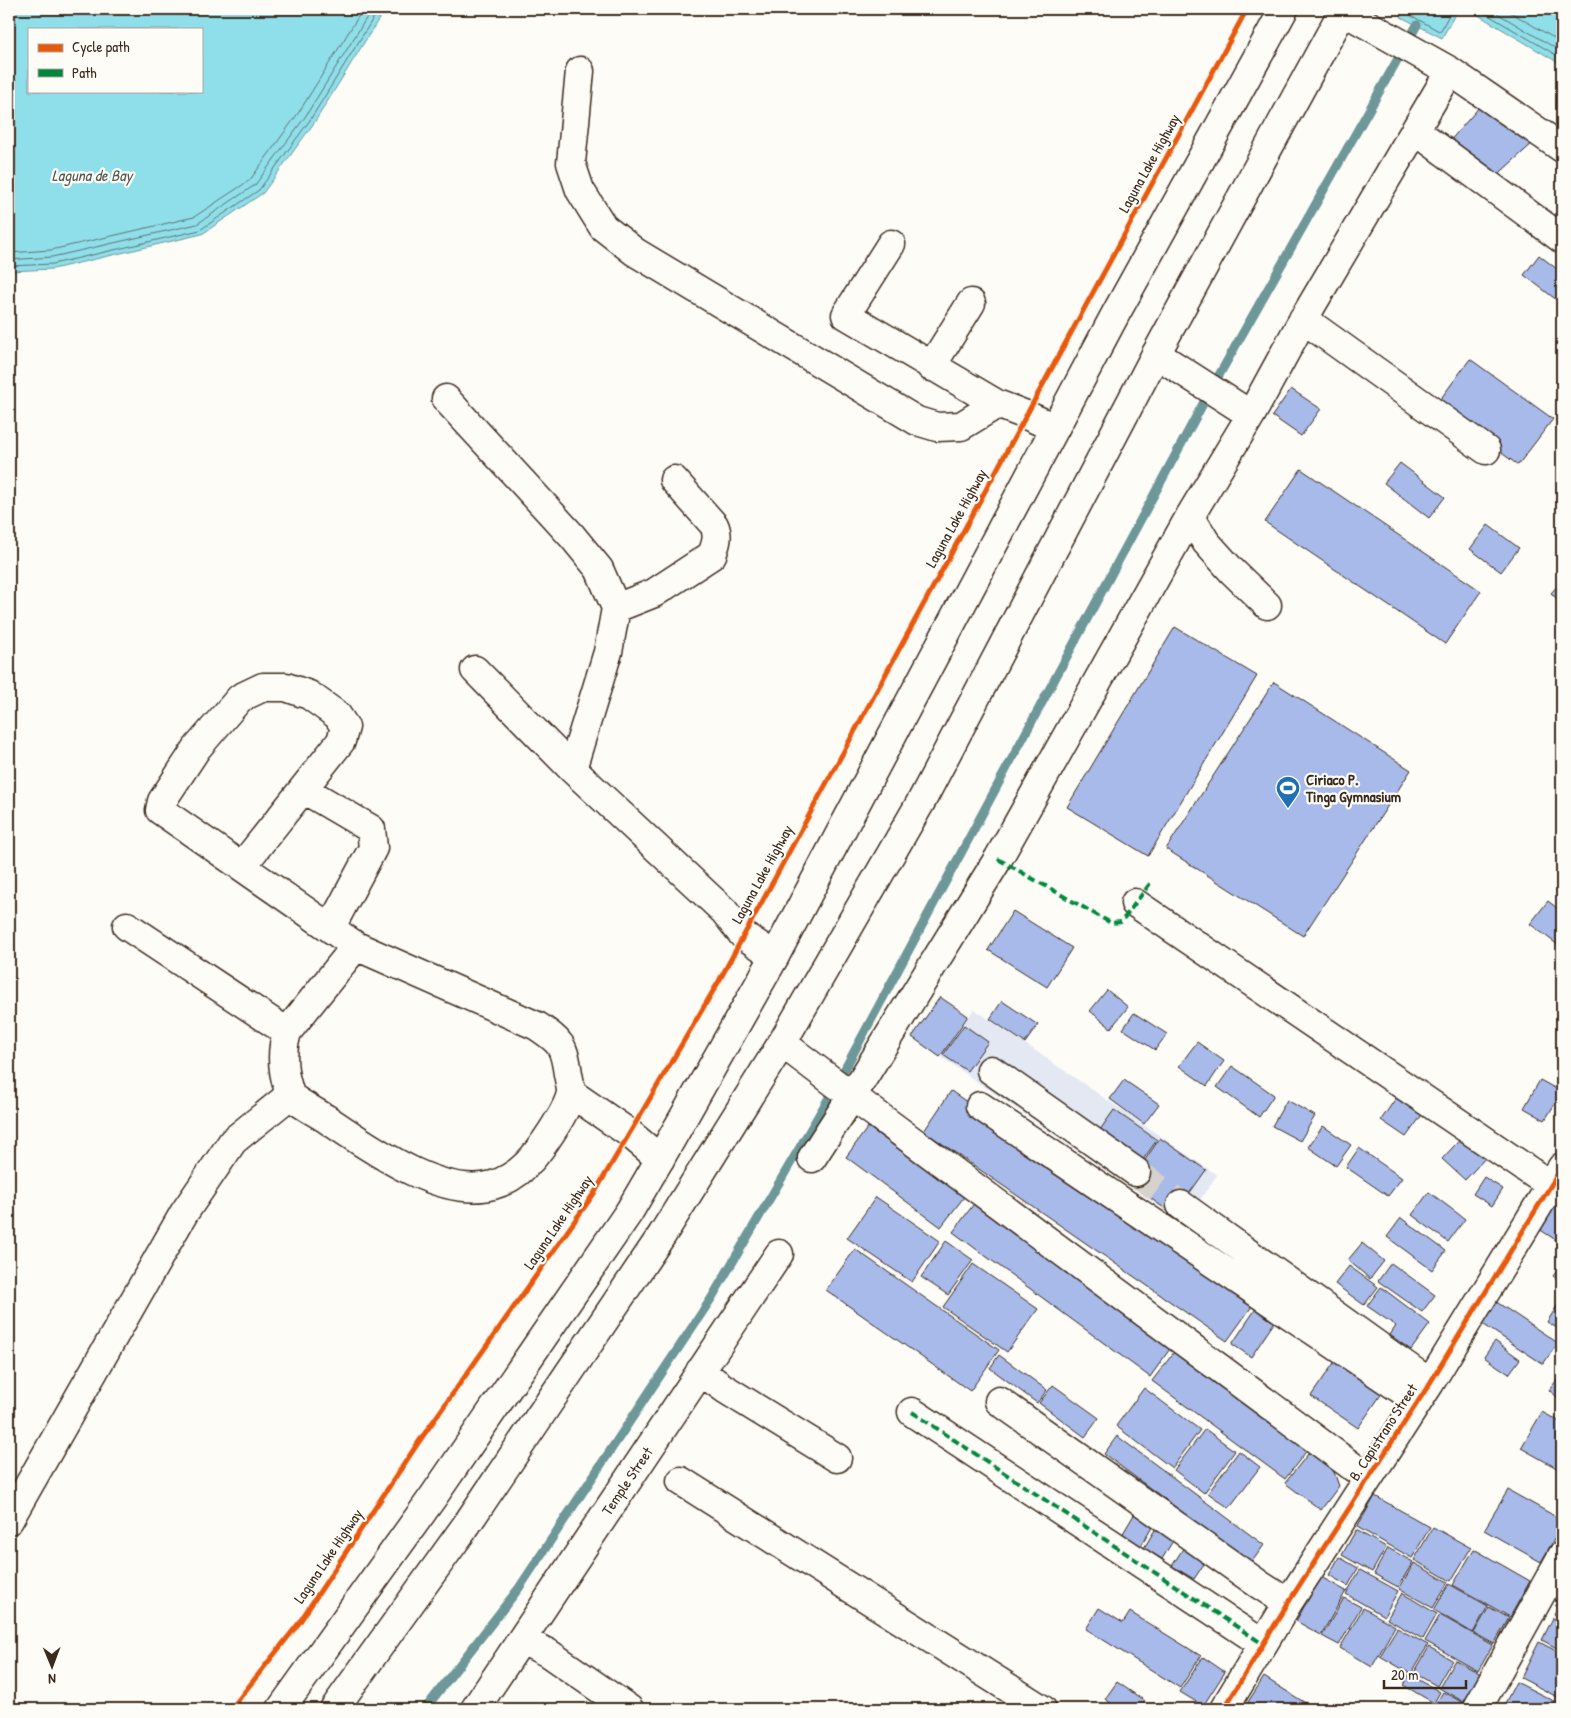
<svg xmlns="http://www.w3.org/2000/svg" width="1571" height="1718" font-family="'Patrick Hand',sans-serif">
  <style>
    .built { fill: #e3e8f3 }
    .water { fill: #8fdfea; stroke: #6d9798; fill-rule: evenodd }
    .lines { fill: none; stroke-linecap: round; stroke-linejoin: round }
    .shore { stroke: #5d7270; stroke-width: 1 }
    .stream { stroke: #6d9798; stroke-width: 9 }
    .building { fill: #a7bae9; stroke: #3b2a1e }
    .minor-tunnel { stroke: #d6d2cc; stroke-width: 28; stroke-dasharray: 28 14; stroke-linecap: butt }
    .minor-casing { stroke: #3b2a1e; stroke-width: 31 }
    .major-casing { stroke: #3b2a1e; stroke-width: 31 }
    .minor { stroke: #fdfcf7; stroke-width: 28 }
    .major { stroke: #fdfcf7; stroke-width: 28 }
    .quiet { stroke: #00873e; stroke-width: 4; stroke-dasharray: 8 4; stroke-linecap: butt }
    .cycleway-casing { stroke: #fdfcf7; stroke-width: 8 }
    .cycleway { stroke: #e8590c; stroke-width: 5 }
    .labels { text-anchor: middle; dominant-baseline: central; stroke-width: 4.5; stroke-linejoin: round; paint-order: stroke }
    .street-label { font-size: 15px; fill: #3b2a1e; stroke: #fdfcf7 }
    .poi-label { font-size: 15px; font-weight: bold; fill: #3b2a1e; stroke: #fdfcf7; text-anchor: start }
    .water-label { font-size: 16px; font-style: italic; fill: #505751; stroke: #fdfcf7 }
  </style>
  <rect width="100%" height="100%" fill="#fdfcf7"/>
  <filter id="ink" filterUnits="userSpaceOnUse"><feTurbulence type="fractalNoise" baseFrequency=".02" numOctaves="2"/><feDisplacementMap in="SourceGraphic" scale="10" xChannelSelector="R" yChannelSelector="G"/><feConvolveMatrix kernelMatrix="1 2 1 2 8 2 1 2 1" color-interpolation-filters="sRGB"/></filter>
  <g filter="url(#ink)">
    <path class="built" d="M974 1009 1217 1175 1184 1223 941 1057Z"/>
    <path class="water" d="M9 9H385L314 123 263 193 202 234 53 269 9 271ZM29 29H201V91H29Z
      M1406 9H1458L1442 38 1401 17Z
      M1468 9H1562V57L1559 63Z"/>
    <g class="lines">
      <path class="shore" d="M1410 9V15L1439 31 1441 30 1452 9
        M1478 9 1556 55H1562
        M1490 9 1557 49H1562
        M1505 9 1559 41H1562
        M9 253 51 250 194 217 250 180 299 112 363 9
        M9 260 52 257 197 224 255 185 305 117 372 9
        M9 266 53 264 200 230 259 190 310 120 379 9"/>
      <path class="stream" d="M425 1709 519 1588 711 1299 834 1089 1205 400 1417 25"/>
    </g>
    <path class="building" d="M1482 104 1534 142 1493 179 1448 143Z
      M1539 255 1562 273V304L1524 275Z
      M1470 359 1553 419 1518 465 1436 405Z
      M1291 389 1321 409 1301 436 1272 416Z
      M1400 463 1445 497 1429 518 1384 483Z
      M1301 469 1481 591 1445 644 1265 522Z
      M1488 525 1519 548 1501 572 1470 549Z
      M1562 581V604L1551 593Z
      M1175 627 1257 676 1148 856 1067 807Z
      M1274 682 1411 770 1303 936 1166 849Z
      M1548 901 1562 912V948L1530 924Z
      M1013 911 1072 948 1047 987 988 950Z
      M1107 990 1128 1007 1111 1028 1090 1011Z
      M940 997 968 1016 940 1057 912 1037Z
      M1002 1001 1038 1025 1025 1043 990 1019Z
      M1134 1013 1167 1034 1155 1050 1123 1029Z
      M964 1025 988 1042 967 1071 943 1055Z
      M1197 1042 1224 1061 1207 1086 1179 1066Z
      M1232 1066 1274 1095 1259 1117 1217 1087Z
      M1124 1080 1159 1104 1144 1124 1110 1099Z
      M1540 1080 1562 1092 1545 1120 1524 1108Z
      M951 1091 1255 1302 1227 1341 924 1131Z
      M1396 1098 1422 1115 1406 1137 1381 1120Z
      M1287 1100 1315 1116 1300 1141 1272 1126Z
      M1114 1110 1157 1140 1139 1165 1097 1134Z
      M1323 1126 1351 1145 1336 1166 1308 1147Z
      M868 1127 964 1197 941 1227 846 1157Z
      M1466 1133 1488 1155 1465 1180 1442 1159Z
      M1160 1138 1206 1170 1174 1215 1129 1183Z
      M1359 1148 1402 1178 1388 1196 1346 1167Z
      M1484 1177 1503 1189 1492 1206 1473 1194Z
      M1429 1192 1465 1219 1448 1242 1412 1215Z
      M876 1197 940 1241 912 1282 847 1238Z
      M976 1201 1172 1346 1150 1377 953 1232Z
      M1558 1201 1562 1204V1244L1539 1229Z
      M1401 1218 1446 1251 1432 1270 1387 1237Z
      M946 1241 973 1260 948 1295 921 1277Z
      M1362 1243 1384 1261 1370 1279 1348 1260Z
      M855 1249 999 1350 970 1391 826 1290Z
      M1391 1263 1435 1295 1422 1312 1378 1281Z
      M973 1264 1038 1309 1007 1352 943 1307Z
      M1562 1264V1282L1553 1276Z
      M1349 1266 1378 1287 1364 1305 1335 1284Z
      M1381 1287 1430 1324 1411 1350 1390 1335 1396 1326 1367 1306Z
      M1489 1297 1558 1343 1543 1364 1475 1319Z
      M1562 1298V1331L1547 1322Z
      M1259 1304 1278 1317 1251 1357 1232 1344Z
      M1495 1341 1520 1359 1509 1374 1484 1357Z
      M1178 1347 1311 1445 1285 1479 1152 1381Z
      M999 1355 1047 1390 1037 1403 990 1368Z
      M1338 1357 1385 1389 1358 1428 1311 1396Z
      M1561 1375 1562 1376V1401L1549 1390Z
      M1053 1385 1099 1418 1085 1437 1039 1403Z
      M1144 1388 1200 1430 1172 1468 1116 1426Z
      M1542 1412 1562 1423V1471L1521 1448Z
      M1205 1429 1235 1451 1204 1493 1174 1470Z
      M1117 1436 1264 1545 1251 1563 1104 1454Z
      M1312 1449 1329 1458 1339 1486 1321 1510 1285 1483Z
      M1239 1451 1260 1467 1229 1508 1208 1493Z
      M1508 1490 1562 1520V1526L1541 1562 1484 1530Z
      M1375 1496 1430 1527 1412 1558 1357 1527Z
      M1135 1513 1154 1524 1141 1546 1122 1535Z
      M1433 1527 1471 1548 1451 1581 1414 1560Z
      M1156 1528 1174 1539 1162 1559 1144 1548Z
      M1356 1530 1386 1547 1372 1572 1342 1555Z
      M1184 1547 1206 1561 1194 1579 1172 1566Z
      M1388 1548 1413 1562 1398 1587 1374 1574Z
      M1474 1549 1530 1581 1510 1617 1453 1585Z
      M1339 1557 1358 1568 1348 1586 1329 1575Z
      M1414 1563 1448 1582 1433 1608 1399 1589Z
      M1360 1570 1398 1591 1384 1616 1346 1594Z
      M1321 1577 1346 1591 1321 1635 1296 1621Z
      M1449 1584 1488 1606 1473 1633 1434 1610Z
      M1402 1593 1437 1614 1423 1639 1387 1619Z
      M1344 1598 1361 1607 1339 1645 1322 1636Z
      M1562 1600V1620L1554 1615Z
      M1489 1607 1509 1618 1494 1644 1474 1633Z
      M1099 1608 1123 1623 1130 1612 1201 1656 1180 1688 1086 1629Z
      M1363 1608 1395 1626 1372 1667 1340 1648Z
      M1440 1615 1493 1645 1478 1671 1425 1641Z
      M1553 1618 1562 1623V1651L1542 1640Z
      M1397 1628 1428 1645 1411 1674 1380 1656Z
      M1539 1642 1562 1654 1561 1699 1521 1678Z
      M1429 1647 1452 1660 1437 1686 1414 1673Z
      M1203 1657 1225 1672 1203 1706 1180 1692Z
      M1455 1660 1481 1674 1464 1702 1439 1688Z
      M1409 1674 1440 1692 1434 1703 1403 1685Z
      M1264 1677 1315 1709H1259L1248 1702Z
      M1117 1682 1145 1701 1139 1709H1119L1105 1699Z
      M1516 1682 1562 1705V1709H1502Z
      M1443 1692 1464 1703 1460 1709H1444L1436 1704Z"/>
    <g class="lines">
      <path class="minor-tunnel" d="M1136 1172 1181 1205"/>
      <defs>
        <path id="minor" d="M1343 11 1450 71 1562 148
          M580 71 571 163 580 190 603 227 635 252 917 421 937 427 961 426 997 404 1026 415 1055 428
          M1416 131 1562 239
          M891 244 846 315 997 404
          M1303 319 1486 450
          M1156 354 1251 415
          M931 367 971 303
          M446 399 572 536 599 569 616 608 608 652 572 769
          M1190 516 1206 542 1232 571 1267 605
          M616 608 654 593 712 555C716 544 719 536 714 525L674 480
          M475 670 572 769 724 911 743 935 775 956
          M303 789 371 829 373 848 331 927
          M242 866 341 741 345 727 337 715 309 695 286 687H263L240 698 197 748 162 801 160 810 356 946 537 1026C561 1042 564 1045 568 1074 569 1079 571 1087 571 1092 569 1109 538 1154 525 1166 517 1174 504 1182 493 1185 440 1200 367 1146 325 1118 317 1113 295 1101 290 1095 289 1093 289 1090 288 1088 282 1069 281 1051 287 1032L356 946
          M1135 903 1562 1193
          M127 926 287 1032
          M782 1043 864 1105 1368 1478
          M991 1070 1136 1172
          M571 1093 629 1133 660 1159
          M980 1106 1418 1401
          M812 1158 852 1096 998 859 1190 516 1251 415 1300 325 1450 71
          M1181 1205 1430 1383
          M700 1371 725 1389 837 1458
          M999 1401 1260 1585 1288 1603
          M912 1412 1263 1644
          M681 1481 1042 1709
          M9 1520 184 1213 233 1141 290 1095
          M522 1640 548 1653 629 1709
          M475 1709 779 1254
          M1224 1709 1288 1603 1430 1383 1562 1167"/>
        <path id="major" d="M281 1709 433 1497 629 1212 660 1159 775 956 1115 315 1284 9
          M334 1709 465 1527 662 1235 782 1043 922 800 1156 354 1344 9
          M1477 1709 1562 1556"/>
      </defs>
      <use href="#minor" class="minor-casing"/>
      <use href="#major" class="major-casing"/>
      <use href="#minor" class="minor"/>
      <use href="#major" class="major"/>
      <path class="quiet" d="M998 859 1111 923 1121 922 1152 881
        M912 1412 1263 1644"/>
      <defs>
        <path id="cycleway" d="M231 1709 299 1623 418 1443 595 1192 719 981 1247 9
          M1224 1709 1288 1603 1430 1383 1562 1167"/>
      </defs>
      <use href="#cycleway" class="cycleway-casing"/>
      <use href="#cycleway" class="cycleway"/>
    </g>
  </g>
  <defs>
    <symbol id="stadium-pin" viewBox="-11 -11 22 30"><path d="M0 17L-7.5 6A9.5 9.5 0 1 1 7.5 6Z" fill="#1f6fb2" stroke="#fdfcf7"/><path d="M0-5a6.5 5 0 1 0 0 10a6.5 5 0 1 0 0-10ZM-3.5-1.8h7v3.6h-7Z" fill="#fff"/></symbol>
  </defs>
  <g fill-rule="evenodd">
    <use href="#stadium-pin" x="1274" y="774" width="28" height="38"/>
  </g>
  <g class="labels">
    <g class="street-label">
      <text transform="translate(1149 163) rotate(-61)">Laguna Lake Highway</text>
      <text transform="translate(956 518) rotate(-61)">Laguna Lake Highway</text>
      <text transform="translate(762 874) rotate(-61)">Laguna Lake Highway</text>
      <text transform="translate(558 1222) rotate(-56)">Laguna Lake Highway</text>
      <text transform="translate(1383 1432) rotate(-57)">B. Capistrano Street</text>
      <text transform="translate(627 1481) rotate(-56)">Temple Street</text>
      <text transform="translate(328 1556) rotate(-56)">Laguna Lake Highway</text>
    </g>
    <g class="poi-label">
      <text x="1306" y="779">Ciriaco P.<tspan x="1306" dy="17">Tinga Gymnasium</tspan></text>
    </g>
    <g class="water-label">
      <text x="92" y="175">Laguna de Bay</text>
    </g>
  </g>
  <rect width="1571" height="1718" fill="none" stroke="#fdfcf7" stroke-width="30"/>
  <rect x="15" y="15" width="1541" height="1688" fill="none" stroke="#3b2a1e" stroke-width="2" filter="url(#ink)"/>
  <rect x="28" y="28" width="175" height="65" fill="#fdfcf7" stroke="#afa8a0"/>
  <rect x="38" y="44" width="25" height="8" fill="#e8590c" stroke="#afa8a0"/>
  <text x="72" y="52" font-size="15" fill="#3b2a1e">Cycle path</text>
  <rect x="38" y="69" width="25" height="8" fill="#00873e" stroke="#afa8a0"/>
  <text x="72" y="78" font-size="15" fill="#3b2a1e">Path</text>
  <g transform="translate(52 1666) rotate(179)" stroke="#fdfcf7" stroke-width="4" paint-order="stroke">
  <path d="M0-4L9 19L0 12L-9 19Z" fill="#3b2a1e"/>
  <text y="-8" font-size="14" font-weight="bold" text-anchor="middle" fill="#3b2a1e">N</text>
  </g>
  <path d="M1384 1680v8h82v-8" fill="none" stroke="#3b2a1e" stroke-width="2.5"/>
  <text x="1391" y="1680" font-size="15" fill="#3b2a1e" stroke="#fdfcf7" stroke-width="4" paint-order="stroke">20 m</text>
</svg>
